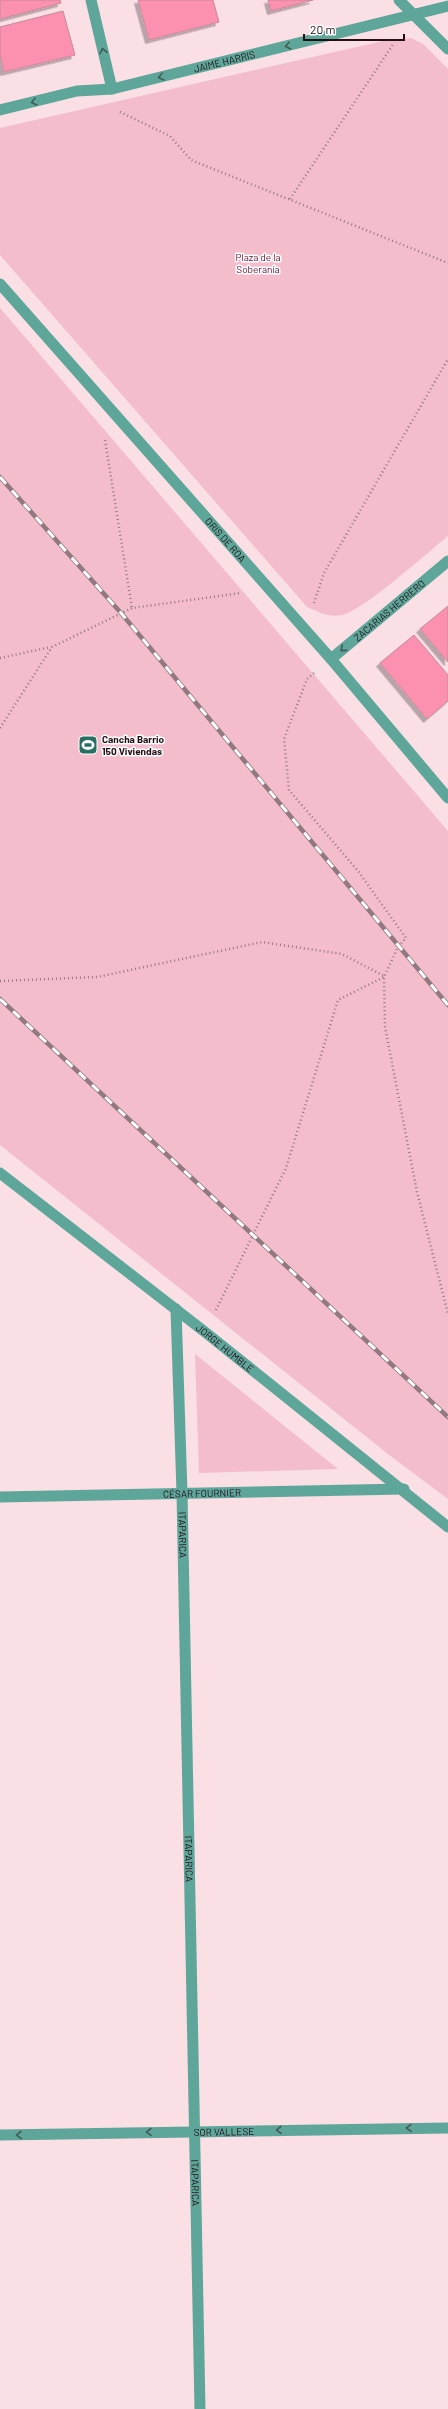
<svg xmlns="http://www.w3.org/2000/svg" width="448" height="2409" font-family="Barlow,sans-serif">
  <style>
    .green { fill: #f4bdcb }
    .building { fill: #fb91af; stroke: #c68a9a; filter: url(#shadow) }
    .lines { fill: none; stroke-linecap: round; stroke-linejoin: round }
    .path { stroke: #937b81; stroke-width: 2.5; stroke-dasharray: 1 3; stroke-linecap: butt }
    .minor { stroke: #5fa69a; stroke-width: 11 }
    .tertiary { stroke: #5fa69a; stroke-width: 11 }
    .rail-casing { stroke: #91797f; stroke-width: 4.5 }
    .rail { stroke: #fff; stroke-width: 3; stroke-dasharray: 9; stroke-linecap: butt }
    .oneway { stroke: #425a58 }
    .labels { text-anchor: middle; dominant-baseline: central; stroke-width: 3; stroke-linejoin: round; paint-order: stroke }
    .street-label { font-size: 10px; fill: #240f15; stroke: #fff }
    .park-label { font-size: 10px; fill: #621031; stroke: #fff }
    .poi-label { font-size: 10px; font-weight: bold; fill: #240f15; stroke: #fff; text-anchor: start }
  </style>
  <defs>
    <filter id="shadow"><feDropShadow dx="-3.5" dy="3.5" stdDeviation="0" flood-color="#0004"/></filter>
  </defs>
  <rect width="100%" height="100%" fill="#fadfe5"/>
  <path class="green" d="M411 38 423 44 448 69V536C427 553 364 610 342 615 329 618 318 612 307 607L0 255V128L383 41Z
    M0 308 448 831V1499L393 1458 0 1145Z
    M195 1354 338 1469 199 1473Z"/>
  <path class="building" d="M0 0H60L61 3 0 19Z
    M138 0H213L219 22 149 40Z
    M268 0H313L271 11Z
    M63 11 75 55 4 72 0 55V27Z
    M448 606V662L420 629Z
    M414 635 448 675V701L427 719 380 663Z"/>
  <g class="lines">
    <path class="path" d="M120 112 170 136 191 160 448 263
      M290 199 394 43
      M105 440 132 608
      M314 603 324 573 448 359
      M0 658 51 647
      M314 673 307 679 284 739 289 790 358 871 406 938 398 947 384 977 385 1027 417 1192 448 1314
      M0 728 52 647 132 608 241 593
      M0 981 97 977 262 942 342 954 384 976
      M216 1310 286 1168 338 1000 384 977"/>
    <g class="minor">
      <path d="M91 0 112 89"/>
      <path d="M399 0 448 49"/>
      <path id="s1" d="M0 110 77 91 112 89 448 6"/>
      <path id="s2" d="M0 284 331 659 448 798"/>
      <path id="s3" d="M331 659 448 561"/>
      <path id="s4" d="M0 1173 205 1332 448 1527"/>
      <path id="s5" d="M176 1309 182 1493 200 2409"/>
      <path id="s6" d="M0 1497 404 1489"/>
    </g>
    <path class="tertiary" id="s7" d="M0 2135 448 2128"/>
    <defs>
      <path id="rail" d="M0 477 121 613 448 1005
        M0 999 448 1417"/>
    </defs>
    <use href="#rail" class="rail-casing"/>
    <use href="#rail" class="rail"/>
  </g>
  <defs><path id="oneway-chevron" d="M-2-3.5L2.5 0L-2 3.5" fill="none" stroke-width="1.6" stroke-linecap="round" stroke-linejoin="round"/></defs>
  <g class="oneway">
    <use href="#oneway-chevron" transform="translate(288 46) rotate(166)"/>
    <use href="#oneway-chevron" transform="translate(103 51) rotate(-103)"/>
    <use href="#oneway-chevron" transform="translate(161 77) rotate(166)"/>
    <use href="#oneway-chevron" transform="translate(34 102) rotate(166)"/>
    <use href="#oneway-chevron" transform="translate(343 649) rotate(140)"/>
    <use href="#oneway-chevron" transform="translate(409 2128) rotate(179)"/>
    <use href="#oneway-chevron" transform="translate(279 2130) rotate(179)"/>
    <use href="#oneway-chevron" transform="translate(149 2132) rotate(179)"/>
    <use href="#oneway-chevron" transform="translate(19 2135) rotate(179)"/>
  </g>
  <defs>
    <symbol id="stadium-square" viewBox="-11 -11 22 22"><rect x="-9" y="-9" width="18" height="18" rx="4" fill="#276e63" stroke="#fff"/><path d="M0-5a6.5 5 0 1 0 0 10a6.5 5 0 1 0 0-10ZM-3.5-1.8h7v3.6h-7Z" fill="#fff"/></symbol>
  </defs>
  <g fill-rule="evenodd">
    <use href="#stadium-square" x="77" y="734" width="22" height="22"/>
  </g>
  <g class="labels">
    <g class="street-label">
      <text stroke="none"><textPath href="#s1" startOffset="230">JAIME HARRIS</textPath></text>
      <text stroke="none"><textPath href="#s2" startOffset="341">ORIS DE ROA</textPath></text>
      <text stroke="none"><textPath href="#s3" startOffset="76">ZACARIAS HERRERO</textPath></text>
      <text stroke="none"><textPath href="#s4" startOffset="285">JORGE HUMBLE</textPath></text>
      <text stroke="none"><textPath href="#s6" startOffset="202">CÉSAR FOURNIER</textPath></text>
      <text stroke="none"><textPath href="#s5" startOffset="226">ITAPARICA</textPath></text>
      <text stroke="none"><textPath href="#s5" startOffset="550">ITAPARICA</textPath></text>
      <text stroke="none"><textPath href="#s7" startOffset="224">SOR VALLESE</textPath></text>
      <text stroke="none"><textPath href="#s5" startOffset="874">ITAPARICA</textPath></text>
    </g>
    <g class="park-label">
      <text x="258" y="257">Plaza de la<tspan x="258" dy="12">Soberanía</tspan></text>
    </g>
    <g class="poi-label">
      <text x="102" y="739">Cancha Barrio<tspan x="102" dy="12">150 Viviendas</tspan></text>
    </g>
  </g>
  <path d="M304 34v6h100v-6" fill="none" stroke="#240f15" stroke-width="2"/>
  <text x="310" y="34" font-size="12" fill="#240f15" stroke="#ffffff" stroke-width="3" paint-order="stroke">20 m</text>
</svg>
